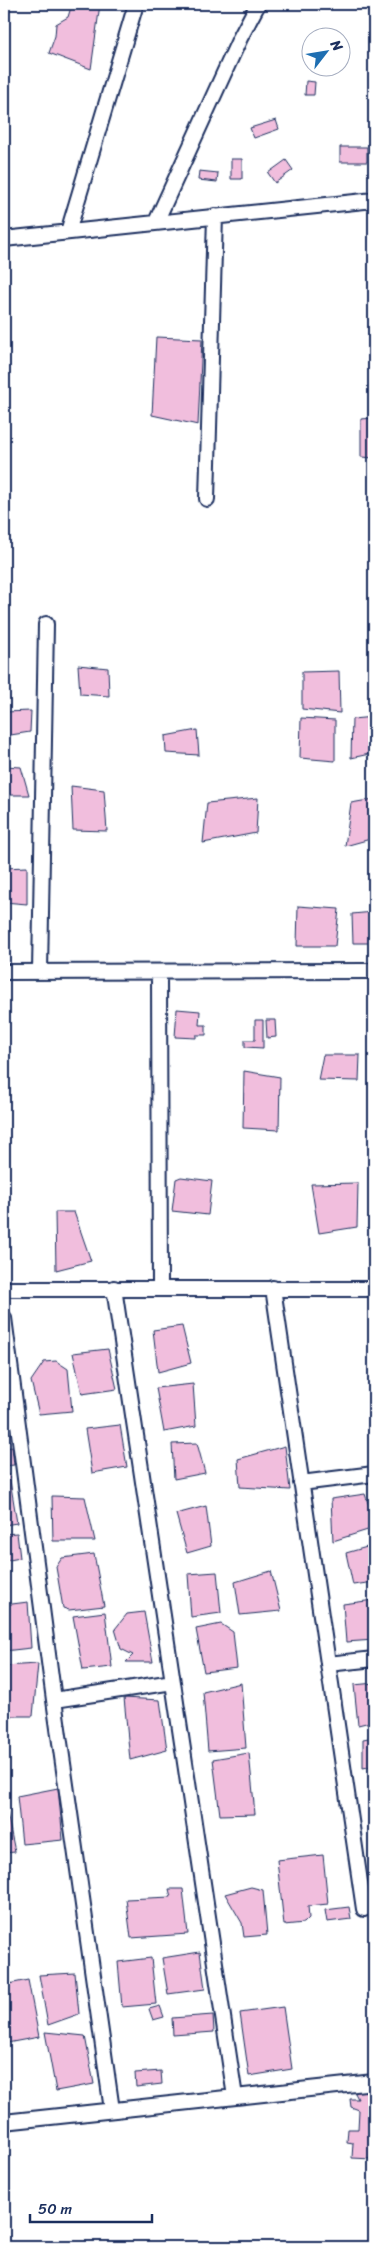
<svg xmlns="http://www.w3.org/2000/svg" width="378" height="2251" font-family="Sriracha,sans-serif">
  <style>
    .building { fill: #f1bedd; stroke: #1b2f5e }
    .lines { fill: none; stroke-linecap: round; stroke-linejoin: round }
    .street-casing { stroke: #1b2f5e; stroke-width: 18 }
    .street { stroke: #fff; stroke-width: 14 }
  </style>
  <rect width="100%" height="100%" fill="#fff"/>
  <filter id="ink" filterUnits="userSpaceOnUse"><feTurbulence type="fractalNoise" baseFrequency=".02" numOctaves="2"/><feDisplacementMap in="SourceGraphic" scale="10" xChannelSelector="R" yChannelSelector="G"/><feConvolveMatrix kernelMatrix="1 2 1 2 8 2 1 2 1" color-interpolation-filters="sRGB"/></filter>
  <g filter="url(#ink)">
    <path class="building" d="M72 4H100L91 69 49 53 55 36 56 24 68 17Z
      M306 81 315 82 314 95H305Z
      M276 120 279 129 254 138 250 128Z
      M340 147H367V162H340Z
      M231 159H242V179H231Z
      M286 160 293 170 275 183 268 173Z
      M199 171 218 173 217 182 198 180Z
      M156 337 202 339 198 425 152 415Z
      M374 418V458L361 457V419Z
      M78 665 108 668 109 696 80 694Z
      M339 671 340 713 302 709V672Z
      M31 711 30 732 4 736V712Z
      M374 717V753L351 758 352 719Z
      M301 718 335 720V761L300 758Z
      M197 730 199 755 166 753 165 736Z
      M4 766 21 767 29 795H4Z
      M71 786 104 790 107 831 73 830Z
      M258 798 256 833 203 843 207 803Z
      M374 799V838L345 846 351 803Z
      M27 867V904L4 902V868Z
      M298 906 339 909 335 946H297Z
      M374 912V943H353L352 914Z
      M177 1009 200 1011 199 1025H206V1035H196V1038L175 1037Z
      M255 1020H263V1048L245 1047V1040H255Z
      M266 1020H275L276 1037 267 1038Z
      M323 1055H360L359 1081 318 1080Z
      M244 1071 280 1077 279 1130 243 1128Z
      M181 1177 212 1181 208 1215 172 1211 176 1179Z
      M358 1183 357 1227 319 1233 311 1184Z
      M55 1212H74L91 1261 56 1270Z
      M182 1326 191 1363 158 1372 153 1330Z
      M108 1349 117 1389 82 1394 73 1353Z
      M56 1361 68 1369 72 1411 39 1414 31 1381 44 1362Z
      M193 1384 196 1426 164 1432 156 1388Z
      M120 1425 127 1467 92 1473 85 1429Z
      M197 1443 205 1473 174 1479 172 1444Z
      M285 1446 290 1490 240 1487 238 1459Z
      M12 1447 14 1465 4 1466V1448Z
      M4 1474H9L17 1523 4 1525Z
      M365 1494 374 1521V1528L333 1541 331 1499Z
      M52 1496 85 1497 95 1541H53Z
      M206 1506 211 1546 187 1553 176 1514Z
      M17 1533 20 1558 4 1561V1534Z
      M374 1545V1582L353 1585 346 1553Z
      M94 1554 104 1606 69 1610 63 1608 56 1567 62 1558Z
      M271 1571 281 1611 240 1615 235 1582Z
      M217 1572 221 1613 191 1617 188 1574Z
      M374 1600V1640L346 1642 343 1604Z
      M28 1602 31 1648 4 1651V1605Z
      M105 1612 112 1667 83 1670 73 1616Z
      M144 1612 153 1662H126L133 1655 121 1649 115 1629 127 1614Z
      M221 1624 233 1632 237 1668 204 1672 196 1629Z
      M38 1664 33 1716H5L4 1666Z
      M241 1683 246 1748 208 1751 203 1692Z
      M374 1683V1721L358 1725 354 1685Z
      M124 1698 160 1700 167 1750 130 1760Z
      M374 1737V1766L363 1768V1739Z
      M249 1753 255 1814 220 1815 213 1759Z
      M373 1783H374V1827H371Z
      M58 1788 63 1840 22 1844 17 1796Z
      M4 1798 15 1852 4 1853Z
      M323 1855 328 1904 308 1906 309 1918 304 1923 284 1925 277 1860Z
      M251 1887 263 1890 267 1935 244 1937 242 1923 225 1894Z
      M169 1889H183L188 1934 131 1938 126 1899 171 1897Z
      M349 1907 351 1919 327 1922 325 1910Z
      M200 1952 205 1989 168 1994 162 1958Z
      M151 1958 156 2004 122 2007 118 1962Z
      M75 1973 79 2014 48 2025 39 1975Z
      M28 1980 39 2037 7 2043 4 2025V1985Z
      M160 2006 164 2017 153 2020 149 2009Z
      M283 2007 292 2069 249 2076 240 2013Z
      M213 2015 214 2032 173 2035 172 2018Z
      M45 2032 85 2036 94 2084 56 2091Z
      M161 2071 162 2084 136 2087 135 2073Z
      M354 2091 374 2092V2139L372 2159 352 2158 353 2143 347 2142 348 2129H358L359 2110 351 2107 350 2099H358Z"/>
    <g class="lines">
      <defs>
        <path id="street" d="M156 222 240 38 258 4
          M68 232 136 4
          M4 239 374 200
          M207 499 215 216
          M4 972 374 971
          M40 972 46 624
          M159 972 160 1288
          M114 1288 235 2097
          M273 1288 364 1909
          M4 1289H374
          M4 1318 54 1700 112 2110
          M301 1483 374 1474
          M328 1664 374 1659
          M54 1700 173 1682
          M4 2122 374 2082"/>
      </defs>
      <use href="#street" class="street-casing"/>
      <use href="#street" class="street"/>
    </g>
  </g>
  <rect width="378" height="2251" fill="none" stroke="#fff" stroke-width="20"/>
  <rect x="10" y="10" width="358" height="2231" fill="none" stroke="#1b2f5e" stroke-width="2" filter="url(#ink)"/>
  <g transform="translate(326 52) rotate(59)"><circle r="24" fill="#ffffff" stroke="#a4acbf"/>
  <path d="M0-4L9 19L0 12L-9 19Z" fill="#1f6fb2"/>
  <text y="-8" font-size="14" font-weight="bold" text-anchor="middle" fill="#1b2f5e">N</text>
  </g>
  <path d="M30 2214v8h122v-8" fill="none" stroke="#1b2f5e" stroke-width="2.5"/>
  <text x="38" y="2214" font-size="15" fill="#1b2f5e" stroke="#ffffff" stroke-width="4" paint-order="stroke">50 m</text>
</svg>
